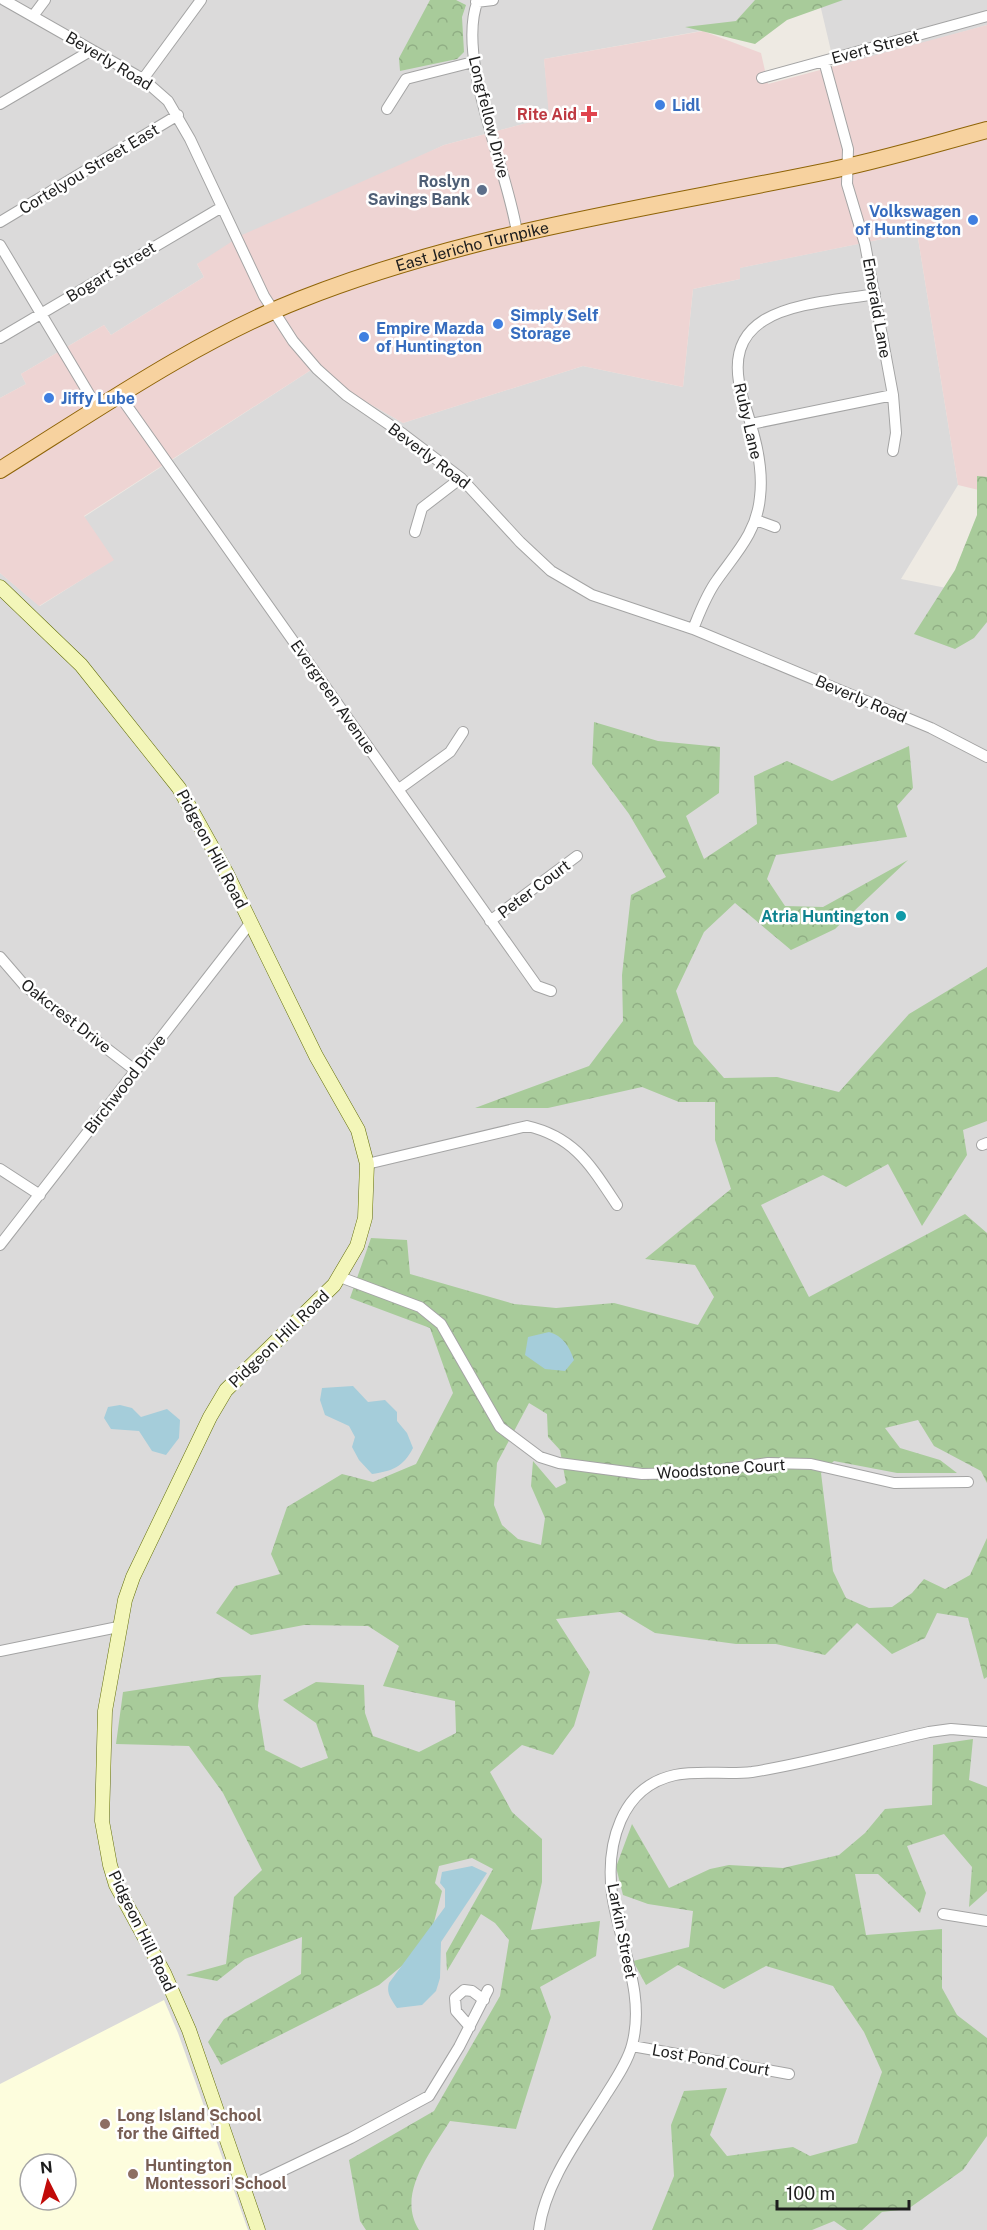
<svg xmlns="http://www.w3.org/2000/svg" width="987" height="2230" font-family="'Public Sans',sans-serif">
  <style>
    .residential { fill: #dbdada; fill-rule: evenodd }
    .commercial { fill: #eed4d3 }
    .education { fill: #fdfddd; fill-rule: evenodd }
    .forest { fill: url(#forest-crowns); fill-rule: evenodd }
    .water { fill: #a5cdda }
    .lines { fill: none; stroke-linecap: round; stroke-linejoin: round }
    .street-casing { stroke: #a4a4a4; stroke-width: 12 }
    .secondary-casing { stroke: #636f0a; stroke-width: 15 }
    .primary-casing { stroke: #8f6407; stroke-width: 18 }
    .street { stroke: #fff; stroke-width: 10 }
    .secondary { stroke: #f3f6b9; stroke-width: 14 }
    .primary { stroke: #f7d29f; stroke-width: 16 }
    .shop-dot { fill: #3f7fe0; stroke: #fff; stroke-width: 2 }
    .health-dot { fill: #e0444e; stroke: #fff; stroke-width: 2 }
    .service-dot { fill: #5c6f8a; stroke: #fff; stroke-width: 2 }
    .culture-dot { fill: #0f9aa8; stroke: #fff; stroke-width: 2 }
    .education-dot { fill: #8d6e63; stroke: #fff; stroke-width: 2 }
    .labels { text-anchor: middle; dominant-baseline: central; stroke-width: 5; stroke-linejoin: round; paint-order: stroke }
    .street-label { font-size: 16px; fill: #1d1d1d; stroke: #fff }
    .shop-label { font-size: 16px; font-weight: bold; fill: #366cbe; stroke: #fff; text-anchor: start }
    .health-label { font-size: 16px; font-weight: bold; fill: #be3a42; stroke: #fff; text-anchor: end }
    .service-label { font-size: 16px; font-weight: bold; fill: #4e5e75; stroke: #fff; text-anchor: end }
    .culture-label { font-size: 16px; font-weight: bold; fill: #0d838f; stroke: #fff; text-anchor: end }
    .education-label { font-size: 16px; font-weight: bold; fill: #785e54; stroke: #fff; text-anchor: start }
  </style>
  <defs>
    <pattern id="forest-crowns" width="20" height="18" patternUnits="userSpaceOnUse" patternTransform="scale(1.5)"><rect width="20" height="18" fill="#a8cb9a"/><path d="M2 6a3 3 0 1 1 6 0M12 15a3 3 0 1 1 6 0" fill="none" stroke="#90ae84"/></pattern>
  </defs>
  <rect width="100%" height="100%" fill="#eeeae3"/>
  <path class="residential" d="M0 0H782L774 18 544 59 550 117 444 145 197 264 204 277 111 335 104 325 21 374 26 384 0 398Z
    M819 0H987V25L835 68Z
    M917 232 958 485 901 579 987 596V2230H0V573L40 606 113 560 84 517 311 370 403 423 583 366 683 387 693 289 740 279 739 268ZM30 2164H66V2200H30Z"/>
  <path class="commercial" d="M987 25V492L958 485 917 232 740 268V279L693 289 683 387 583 366 403 423 311 370 84 516 114 560 39 606 0 573V398L26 384 21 374 104 325 111 335 204 277 197 264 242 235 444 145 549 117 544 59 703 31 761 53 768 84Z"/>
  <path class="education" d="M164 2000 178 2033 248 2230H0V2084ZM30 2164H66V2200H30Z"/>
  <path class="forest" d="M430 0H456L466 5 462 17 464 52 457 59 400 71 399 58Z
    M755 0H843L787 20 755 44 685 27 736 21Z
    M977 476 987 477V622L974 638 955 649 914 634 955 570 977 515Z
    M594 722 658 741 720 747 719 793 686 816 704 859 757 824 754 776 787 761 832 781 909 746 913 788 897 806 907 837 776 855 767 879 785 906 823 907 908 860 835 929 791 950 735 903 704 932 676 991 694 1044 724 1078 777 1077 839 1092 909 1014 987 967V1121L963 1130 967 1155 922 1226 888 1164 846 1187 823 1175 761 1205 809 1297 965 1214 987 1233V1483L981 1471 934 1446 918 1420 885 1428 900 1448 940 1460 957 1473H897L834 1461 821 1473 833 1571 846 1598 869 1608 892 1607 912 1593 924 1579 945 1589 970 1575 987 1538V1677L984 1679 968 1618 937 1613 925 1638 892 1654 857 1623 825 1655 776 1644H736L655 1633 620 1612 556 1619 590 1672 574 1726 553 1755 522 1745 490 1772 512 1812 542 1839V1882L531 1930 600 1921 596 1956 540 1987 551 2017 516 2129 450 2121C431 2152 396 2194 419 2230H366L360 2221 349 2160 434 2111 500 1996 509 1940 495 1923 481 1914 447 1971 446 1953 493 1869 472 1858 439 1866 435 1883 442 1891 433 1926 403 1965 379 1985 221 2065 208 2042 224 2019 301 1974 302 1937 245 1959 217 1981 186 1975 226 1964 234 1897 262 1870 223 1793 189 1746 116 1744 123 1692 222 1677 261 1675 258 1706 265 1750 301 1768 328 1758 316 1723 283 1700 316 1682 364 1685 365 1713 373 1736 419 1752 456 1733 455 1701 383 1686 399 1646 368 1626 304 1625 251 1635 216 1613 235 1586 280 1574 271 1554 287 1507 342 1474 373 1482 416 1464 453 1393 430 1328 350 1298 371 1238 407 1240 410 1274 514 1304 556 1308 614 1303 698 1325 714 1297 695 1265 645 1259 731 1189 715 1140V1102H679L642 1087 548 1108H475L589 1066 623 1021 622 975 631 895 666 877 629 814 592 764ZM529 1403 547 1414 548 1437 560 1450 566 1483 556 1488 533 1461 531 1486 545 1518 541 1545 518 1539 502 1525 494 1505 497 1463Z
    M973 1739 969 1780 987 1787V1891L969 1907 972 1867 944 1834 907 1846 926 1893 920 1913 878 1874H855L866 1935 942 1929V1988L957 2015 987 2038V2136L963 2170 908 2209 882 2212 862 2230H847L834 2221 812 2230H652L674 2176 671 2125 684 2091 727 2088 710 2135 727 2156 793 2147 810 2156 857 2143 882 2072 864 2032 833 1986 766 1966 724 1989 678 1965 646 1985 633 1961 689 1947 693 1911 648 1904 623 1895 616 1867 632 1824 669 1888 710 1869 729 1865 783 1868 839 1855 865 1833 885 1809 932 1805 933 1745Z"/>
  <path class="water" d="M549 1332C563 1336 569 1346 574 1360L565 1371 545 1369 525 1355 528 1337Z
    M353 1386 368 1402 385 1400 397 1412V1421L407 1433 413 1448C403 1467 393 1471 372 1474L359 1460 352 1447 355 1437 349 1426 325 1415 320 1400 322 1388Z
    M120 1405 132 1408 141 1417 167 1409 180 1420 179 1438 166 1455 152 1451 139 1431 111 1429 104 1418 108 1407Z
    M472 1866 487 1873 441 1942 440 1978 436 1991 422 2005 397 2008C391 1999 386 1993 389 1983L445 1907V1889L440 1883 442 1872Z"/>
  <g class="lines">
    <defs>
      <path id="street" d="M4 0 143 79 168 101 190 139 264 296 293 341 317 369 346 395 403 434 461 478 520 542 551 571 592 595 693 629 931 728 987 757
        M478 0C455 58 508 169 517 233
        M476 2 493 0
        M33 16 45 0
        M824 61 848 149 847 184 865 244 893 395 896 433 893 451
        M762 78 987 16
        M143 79 201 0
        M0 104 92 50
        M387 109 406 79 473 62
        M0 222 178 115
        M0 245 98 409
        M0 338 222 207
        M120 396 537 986 551 991
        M751 424 893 395
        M756 520 775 527
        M415 532 422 508 461 478
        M693 629C700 612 706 595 717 580 736 553 757 532 760 497 764 464 753 430 743 399 714 304 810 305 875 294
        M399 789 450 752 463 732
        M490 921 577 856
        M0 957 25 986 136 1071
        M982 1145 987 1143
        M367 1164 527 1126C575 1137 591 1166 617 1205
        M0 1169 40 1195
        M0 1245 251 922
        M340 1277 420 1307 441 1324 500 1427 540 1457 559 1463 642 1474 697 1473 768 1463 811 1464 894 1483 968 1482
        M0 1651 118 1627
        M943 1914 987 1921
        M470 2027 456 2011 455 1998 464 1990 472 1991 484 2000
        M632 2046 789 2074
        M244 2189 351 2138 429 2096 459 2047 488 1990
        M539 2230C545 2181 582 2134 607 2093 616 2079 628 2061 632 2045 646 1993 619 1944 612 1894 606 1845 620 1787 675 1775 700 1770 727 1775 752 1772 811 1763 871 1745 929 1732L951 1729 987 1732"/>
      <path id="secondary" d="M0 587 81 665 179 788 227 874 316 1056 358 1130 367 1164 365 1218 357 1246 334 1285 226 1390 210 1417 133 1577 125 1600 105 1711 102 1821 110 1865 116 1885 164 1973 189 2030 258 2230"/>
      <g id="primary">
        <path id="s1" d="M0 470C93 412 197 340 299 300 465 234 643 209 818 173 875 162 931 145 987 130"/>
      </g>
    </defs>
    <use href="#street" class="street-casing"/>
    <use href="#secondary" class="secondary-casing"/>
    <use href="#primary" class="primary-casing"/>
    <use href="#street" class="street"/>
    <use href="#secondary" class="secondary"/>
    <use href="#primary" class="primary"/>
  </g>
  <g class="shop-dot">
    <circle cx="660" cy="105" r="6"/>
    <circle cx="973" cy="220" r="6"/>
    <circle cx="498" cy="324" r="6"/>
    <circle cx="364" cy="337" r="6"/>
    <circle cx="49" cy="398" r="6"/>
  </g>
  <path class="health-dot" d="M586 105h6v6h6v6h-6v6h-6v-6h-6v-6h6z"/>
  <circle class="service-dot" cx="482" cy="190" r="6"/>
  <circle class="culture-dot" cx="901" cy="916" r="6"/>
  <g class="education-dot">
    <circle cx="105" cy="2124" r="6"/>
    <circle cx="133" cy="2174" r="6"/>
  </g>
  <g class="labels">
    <g class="street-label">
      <text transform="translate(875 47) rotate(-15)">Evert Street</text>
      <text transform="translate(109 61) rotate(31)">Beverly Road</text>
      <text transform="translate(489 117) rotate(76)">Longfellow Drive</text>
      <text transform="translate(89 169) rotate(-31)">Cortelyou Street East</text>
      <text stroke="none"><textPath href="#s1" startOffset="526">East Jericho Turnpike</textPath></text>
      <text transform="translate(111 272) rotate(-31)">Bogart Street</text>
      <text transform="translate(877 308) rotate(80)">Emerald Lane</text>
      <text transform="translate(748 421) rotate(77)">Ruby Lane</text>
      <text transform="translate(429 456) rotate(37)">Beverly Road</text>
      <text transform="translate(333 697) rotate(55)">Evergreen Avenue</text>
      <text transform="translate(861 699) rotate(23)">Beverly Road</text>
      <text transform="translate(212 849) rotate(62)">Pidgeon Hill Road</text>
      <text transform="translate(534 889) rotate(-37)">Peter Court</text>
      <text transform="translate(66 1016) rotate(38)">Oakcrest Drive</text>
      <text transform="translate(125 1084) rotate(-52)">Birchwood Drive</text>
      <text transform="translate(279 1339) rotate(-44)">Pidgeon Hill Road</text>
      <text transform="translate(721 1469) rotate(-4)">Woodstone Court</text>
      <text transform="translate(142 1931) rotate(64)">Pidgeon Hill Road</text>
      <text transform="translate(622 1931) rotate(79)">Larkin Street</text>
      <text transform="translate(711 2060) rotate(10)">Lost Pond Court</text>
    </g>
    <g class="shop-label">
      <text x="672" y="105">Lidl</text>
      <text x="961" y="211" text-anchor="end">Volkswagen<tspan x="961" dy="18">of Huntington</tspan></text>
      <text x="510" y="315">Simply Self<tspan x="510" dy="18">Storage</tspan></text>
      <text x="376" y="328">Empire Mazda<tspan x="376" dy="18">of Huntington</tspan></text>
      <text x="61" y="398">Jiffy Lube</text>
    </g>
    <g class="health-label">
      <text x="577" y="114">Rite Aid</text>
    </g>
    <g class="service-label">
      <text x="470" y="181">Roslyn<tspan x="470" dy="18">Savings Bank</tspan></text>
    </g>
    <g class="culture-label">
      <text x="889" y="916">Atria Huntington</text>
    </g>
    <g class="education-label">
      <text x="117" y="2115">Long Island School<tspan x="117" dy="18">for the Gifted</tspan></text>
      <text x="145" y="2165">Huntington<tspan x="145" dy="18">Montessori School</tspan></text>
    </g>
  </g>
  <g transform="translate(48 2182) rotate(354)"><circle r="28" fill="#ffffff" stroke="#a5a5a5" stroke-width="1.5"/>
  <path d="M0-4.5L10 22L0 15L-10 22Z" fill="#c10b09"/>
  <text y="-9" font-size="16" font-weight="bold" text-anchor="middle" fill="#1d1d1d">N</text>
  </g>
  <path d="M777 2200v9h132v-9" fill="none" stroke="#1d1d1d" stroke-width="3"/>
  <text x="786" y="2200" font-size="18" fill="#1d1d1d" stroke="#ffffff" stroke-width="4.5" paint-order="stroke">100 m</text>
</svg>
